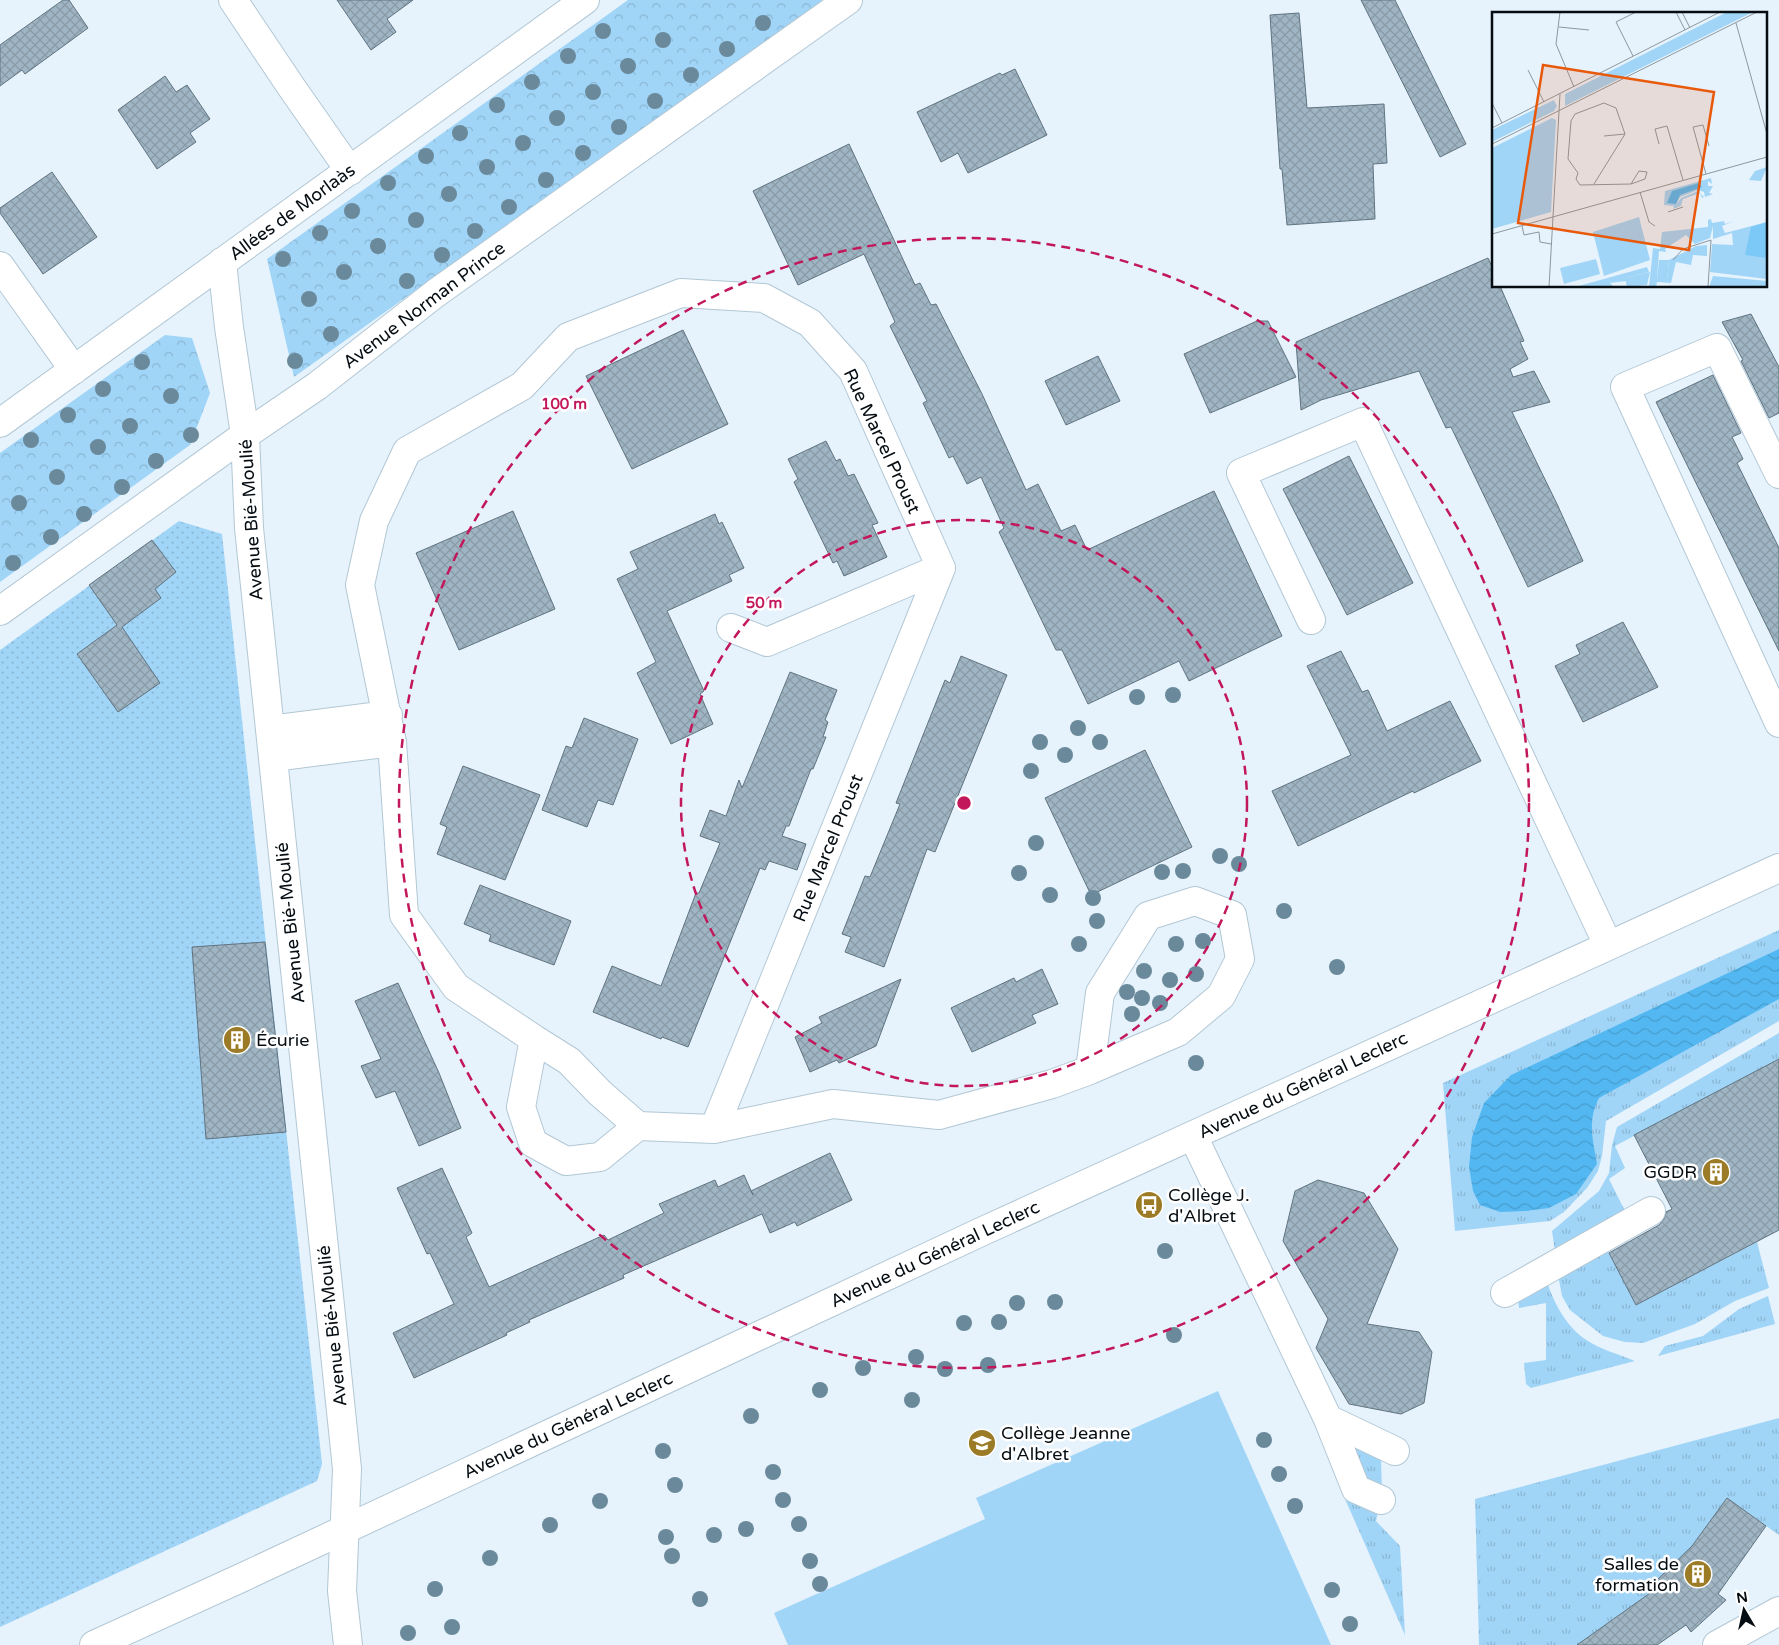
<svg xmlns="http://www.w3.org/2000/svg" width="1779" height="1645" font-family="'Varela Round',sans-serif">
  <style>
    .grass { fill: url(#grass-tufts) }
    .park { fill: url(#park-crowns) }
    .garden { fill: url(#garden-dots) }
    .pitch { fill: #a1d5f7 }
    .water { fill: url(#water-waves) }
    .building { fill: url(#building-cross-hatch); stroke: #607380 }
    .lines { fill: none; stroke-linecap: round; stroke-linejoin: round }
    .minor-casing { stroke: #b2c7d5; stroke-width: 30 }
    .major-casing { stroke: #b2c7d5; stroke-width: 30 }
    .minor { stroke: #fff; stroke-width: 28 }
    .major { stroke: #fff; stroke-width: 28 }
    .tree { fill: #6a899a }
    .ring { fill: none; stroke: #c2185b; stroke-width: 2.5; stroke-dasharray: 9 6 }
    .labels { text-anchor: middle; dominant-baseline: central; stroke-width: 5; stroke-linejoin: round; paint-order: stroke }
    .street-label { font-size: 18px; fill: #060d12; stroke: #fff }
    .poi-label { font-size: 18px; fill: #060d12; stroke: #fff; text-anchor: start }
    .inset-road { fill: none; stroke: #8c979e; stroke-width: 1 }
    .view { fill: #e8590c; fill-opacity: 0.15; stroke: #e8590c; stroke-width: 2.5 }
    .inset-edge { fill: none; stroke: #060d12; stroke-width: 2.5 }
    .centre { fill: #c2185b; stroke: #fff; stroke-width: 2.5 }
    .ring-label { font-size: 15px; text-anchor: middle; font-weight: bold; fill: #c2185b; stroke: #fff; stroke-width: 5; stroke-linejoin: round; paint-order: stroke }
  </style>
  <defs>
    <pattern id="grass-tufts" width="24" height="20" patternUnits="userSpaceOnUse" patternTransform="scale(1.25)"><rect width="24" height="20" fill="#a1d5f7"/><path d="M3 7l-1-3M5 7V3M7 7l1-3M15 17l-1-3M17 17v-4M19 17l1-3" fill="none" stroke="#89b6d3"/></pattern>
    <pattern id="park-crowns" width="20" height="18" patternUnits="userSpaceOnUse" patternTransform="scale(1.25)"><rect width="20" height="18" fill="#a1d5f7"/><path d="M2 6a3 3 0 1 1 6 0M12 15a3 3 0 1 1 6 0" fill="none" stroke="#89b6d3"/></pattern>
    <pattern id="garden-dots" width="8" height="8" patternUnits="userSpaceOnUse" patternTransform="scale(1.25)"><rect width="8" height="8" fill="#a1d5f7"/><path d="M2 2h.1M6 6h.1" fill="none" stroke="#89b6d3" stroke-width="1.8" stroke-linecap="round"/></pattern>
    <pattern id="water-waves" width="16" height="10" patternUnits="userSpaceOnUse" patternTransform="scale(1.25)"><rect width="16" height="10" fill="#53b8f2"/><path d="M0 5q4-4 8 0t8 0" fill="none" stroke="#479dce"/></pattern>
    <pattern id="building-cross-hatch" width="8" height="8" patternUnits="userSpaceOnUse" patternTransform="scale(1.25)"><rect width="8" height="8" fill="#a0b5c3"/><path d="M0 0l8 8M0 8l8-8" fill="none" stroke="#889aa6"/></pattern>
  </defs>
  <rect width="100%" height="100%" fill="#e6f3fc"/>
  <path class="grass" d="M1779 930V1021L1606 1121 1602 1156 1598 1171 1587 1188 1564 1212 1550 1221 1455 1231 1443 1083Z
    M1779 1033V1059L1615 1146 1625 1168 1609 1179 1625 1211 1555 1251 1552 1231 1599 1191 1609 1173 1612 1145 1617 1127Z
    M1757 1242 1769 1288 1735 1301 1695 1324 1643 1343 1625 1342 1603 1336 1570 1310 1562 1296 1558 1275 1607 1249 1636 1305Z
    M1547 1282C1554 1303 1566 1326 1585 1339 1599 1349 1618 1354 1635 1361L1531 1388 1526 1384 1524 1363 1546 1360V1303L1519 1308 1518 1298Z
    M1768 1296 1775 1324 1658 1356 1665 1346 1703 1336 1739 1309Z
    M1779 1418V1535L1727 1498 1677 1567 1673 1564 1656 1581 1660 1586 1591 1635 1599 1645H1479L1475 1499Z
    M1344 1435 1381 1459 1382 1492 1364 1477Z
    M1345 1499 1378 1512 1376 1521 1400 1546 1405 1635Z"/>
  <path class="park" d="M628 0H823L294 377 267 259Z
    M165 335 192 338 210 393 190 445 0 582V453Z"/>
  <path class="garden" d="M179 521 222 534 322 1464 317 1481 0 1627V650Z"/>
  <path class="pitch" d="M1218 1391 1331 1645H788L774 1613 985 1519 976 1498Z"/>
  <path class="water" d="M1779 949V999L1599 1098C1587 1121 1593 1140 1597 1164L1576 1194 1549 1208 1526 1211 1500 1212 1480 1205 1473 1191 1469 1167 1472 1137 1484 1103 1511 1075Z"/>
  <path class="building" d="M63 0H69L88 28 25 74 22 70 0 86V45Z
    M337 0H413L387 19 396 32 371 50Z
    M1361 0H1395L1466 144 1440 157Z
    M1299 13 1307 108 1384 104 1387 163 1373 164 1375 219 1287 225 1282 169H1280L1270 15Z
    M1015 69 1047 135 968 173 958 153 941 162 917 112 1000 73 1002 75Z
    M165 76 176 92 187 85 210 119 190 133 196 142 157 169 118 110Z
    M849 144 915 285 920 283 931 305 936 304 982 394 1026 490 1038 484 1061 531 1075 525 1087 550 1214 491 1282 636 1189 681 1179 661 1088 704 1062 650H1056L999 532 1004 528 981 477 967 484 953 456 949 458 923 403 927 401 890 326 895 322 864 254 798 285 753 191Z
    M52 172 97 237 43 274 0 213V208Z
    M1488 258 1493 269V286H1500L1524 341 1520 342 1528 359 1510 369 1513 377 1534 371 1550 402 1512 412 1557 504 1583 561 1528 587 1451 427 1446 428 1419 371 1321 400 1301 410 1296 342Z
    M1751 314 1779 367V413L1769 418 1741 361 1743 360 1722 322Z
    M1257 321H1268L1296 377 1210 413 1184 354Z
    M683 330 728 424 632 469 586 376Z
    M1098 356 1120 401 1066 425 1045 381Z
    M1713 375 1741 433 1732 437 1743 459 1737 463 1779 548V651L1656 402Z
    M826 441 836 461 840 459 848 476 854 474 878 523 872 525 887 557 844 576 837 561 833 563 794 482 798 479 788 459Z
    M1349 456 1413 583 1347 615 1283 489Z
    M513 511 555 609 459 650 416 553Z
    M715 514 719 524 722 522 744 568 729 575 732 581 667 611 704 691 700 694 713 724 671 744 637 673 656 662 617 579 638 569 630 552Z
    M152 540 176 572 155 589 161 598 122 627 160 683 118 712 77 654 117 625 89 585Z
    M1623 622 1658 687 1583 722 1555 666 1580 654 1576 645Z
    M1341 651 1362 692 1368 690 1387 731 1450 701 1481 761 1414 793 1413 791 1298 846 1272 791 1351 755 1307 666Z
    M961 656 1007 675 935 852 927 849 884 967 845 952 851 937 842 934 865 876 870 877 900 804 896 803 945 680 950 683Z
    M790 672 837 690 825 720 828 722 823 737H826L813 769H811L789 826H786L782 836 806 844 797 870 769 861 765 870 760 868 688 1047 662 1037 661 1039 593 1012 612 966 661 986 696 893H699L720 843 700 836 710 810 726 816 739 780 742 788Z
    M584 718 638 739 613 805 598 800 587 827 542 810 566 746 572 748Z
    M1145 750 1192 847 1091 895 1045 798Z
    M463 766 540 795 505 880 437 854 447 827 440 824Z
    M480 885 571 921 554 965 489 941 491 935 464 924Z
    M265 942 286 1132 206 1139 192 947Z
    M1042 969 1058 1004 1032 1015 1036 1023 972 1052 951 1008 1014 978 1016 982Z
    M901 979 876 1046 839 1063 837 1060 810 1072 795 1037 822 1023 819 1017Z
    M398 983 439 1073 461 1128 419 1146 395 1091 376 1098 361 1066 381 1059 355 1001Z
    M1779 1059V1230L1636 1305 1609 1253 1659 1225 1664 1219 1666 1212 1672 1209 1634 1135Z
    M830 1153 852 1200 797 1226 795 1222 770 1233 762 1214 655 1261 623 1275 624 1278 529 1320 530 1322 506 1333 507 1335 414 1378 393 1333 454 1304 430 1253 427 1254 397 1188 442 1168 472 1233 466 1237 489 1287 604 1235 608 1240 664 1213 659 1204 715 1180 718 1187 744 1175 753 1195 751 1191Z
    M1318 1180 1364 1193 1398 1249 1367 1324 1419 1332 1432 1352 1424 1403 1401 1414 1349 1404 1316 1348 1328 1319 1283 1241 1295 1191Z
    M1727 1498 1766 1526 1718 1594 1726 1600 1691 1632 1686 1625 1657 1645H1577L1660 1586 1656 1581 1692 1546Z"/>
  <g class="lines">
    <defs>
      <path id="minor" d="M233 0 292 88 350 171
        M222 262 229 327 245 435 249 528 347 1469 342 1591 348 1645
        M0 266 74 370
        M0 423 585 0
        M1779 474 1717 348 1625 387 1779 723
        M0 611 245 435 317 386 436 293 848 0
        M1311 620 1241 473 1363 422 1608 945
        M731 628 767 642 941 568
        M270 730 388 715
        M273 757 392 742
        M534 1039 569 1061 600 1093 638 1126
        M714 1129 941 568 853 371 810 323 764 298 681 293 568 337 522 386 407 451 374 521 360 585 392 742 404 915 456 987 534 1039 521 1107 533 1143 566 1161 600 1157 638 1126 714 1129 833 1104 939 1115 1052 1084 1090 1070 1178 1032 1221 996 1240 959 1232 915 1195 901 1148 916 1100 993 1090 1070
        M1193 1136 1328 1419 1395 1451
        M1505 1293 1651 1211
        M1328 1419 1356 1489 1381 1500
        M1717 1645 1779 1611"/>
      <path id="major" d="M94 1645 241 1578 983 1231 1779 868"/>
    </defs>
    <use href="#minor" class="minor-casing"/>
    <use href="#major" class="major-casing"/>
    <use href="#minor" class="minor"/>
    <use href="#major" class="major"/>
  </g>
  <g class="tree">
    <circle cx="763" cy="23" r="8"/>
    <circle cx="603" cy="31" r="8"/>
    <circle cx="663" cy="40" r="8"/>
    <circle cx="727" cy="49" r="8"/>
    <circle cx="568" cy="56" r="8"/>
    <circle cx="628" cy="66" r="8"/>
    <circle cx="691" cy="75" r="8"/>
    <circle cx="532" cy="82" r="8"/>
    <circle cx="593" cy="92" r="8"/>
    <circle cx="655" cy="101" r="8"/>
    <circle cx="497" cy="105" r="8"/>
    <circle cx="557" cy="118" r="8"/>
    <circle cx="619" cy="127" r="8"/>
    <circle cx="460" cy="133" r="8"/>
    <circle cx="523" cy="143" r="8"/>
    <circle cx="583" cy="153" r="8"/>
    <circle cx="426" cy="156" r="8"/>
    <circle cx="487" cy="167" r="8"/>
    <circle cx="546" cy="180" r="8"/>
    <circle cx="388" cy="183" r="8"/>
    <circle cx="449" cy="194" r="8"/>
    <circle cx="509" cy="207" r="8"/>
    <circle cx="352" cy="211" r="8"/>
    <circle cx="416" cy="220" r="8"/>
    <circle cx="475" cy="231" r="8"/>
    <circle cx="320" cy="233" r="8"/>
    <circle cx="378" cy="246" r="8"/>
    <circle cx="442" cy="255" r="8"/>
    <circle cx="283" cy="259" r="8"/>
    <circle cx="344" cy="272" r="8"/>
    <circle cx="407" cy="281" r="8"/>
    <circle cx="309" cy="299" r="8"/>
    <circle cx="331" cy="334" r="8"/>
    <circle cx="295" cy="361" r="8"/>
    <circle cx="142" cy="362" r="8"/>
    <circle cx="103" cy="389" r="8"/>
    <circle cx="171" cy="396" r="8"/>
    <circle cx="68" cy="415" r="8"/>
    <circle cx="130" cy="426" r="8"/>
    <circle cx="191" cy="435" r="8"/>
    <circle cx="31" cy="440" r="8"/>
    <circle cx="98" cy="447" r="8"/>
    <circle cx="156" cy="461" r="8"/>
    <circle cx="57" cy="477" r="8"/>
    <circle cx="122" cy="487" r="8"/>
    <circle cx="19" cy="503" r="8"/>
    <circle cx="84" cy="514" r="8"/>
    <circle cx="51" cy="537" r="8"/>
    <circle cx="13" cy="563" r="8"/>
    <circle cx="1173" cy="695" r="8"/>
    <circle cx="1137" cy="697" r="8"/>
    <circle cx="1078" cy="728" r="8"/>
    <circle cx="1040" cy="742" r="8"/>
    <circle cx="1100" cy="742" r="8"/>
    <circle cx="1065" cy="755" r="8"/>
    <circle cx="1031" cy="771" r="8"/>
    <circle cx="1036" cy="843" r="8"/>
    <circle cx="1220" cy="856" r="8"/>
    <circle cx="1239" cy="864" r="8"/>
    <circle cx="1183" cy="871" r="8"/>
    <circle cx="1162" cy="872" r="8"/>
    <circle cx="1019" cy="873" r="8"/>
    <circle cx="1050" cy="895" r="8"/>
    <circle cx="1093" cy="898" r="8"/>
    <circle cx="1284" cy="911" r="8"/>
    <circle cx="1097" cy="921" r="8"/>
    <circle cx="1203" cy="941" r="8"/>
    <circle cx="1079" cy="944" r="8"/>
    <circle cx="1176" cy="944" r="8"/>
    <circle cx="1337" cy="967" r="8"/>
    <circle cx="1144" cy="971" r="8"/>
    <circle cx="1196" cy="974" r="8"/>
    <circle cx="1170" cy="980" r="8"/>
    <circle cx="1127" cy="992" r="8"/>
    <circle cx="1142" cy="998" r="8"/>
    <circle cx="1160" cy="1003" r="8"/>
    <circle cx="1132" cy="1014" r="8"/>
    <circle cx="1196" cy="1063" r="8"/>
    <circle cx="1165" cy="1251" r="8"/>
    <circle cx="1055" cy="1302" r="8"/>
    <circle cx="1017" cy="1303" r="8"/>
    <circle cx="999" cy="1322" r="8"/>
    <circle cx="964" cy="1323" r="8"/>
    <circle cx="1174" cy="1335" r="8"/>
    <circle cx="916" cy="1357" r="8"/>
    <circle cx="988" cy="1365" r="8"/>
    <circle cx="863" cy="1368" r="8"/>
    <circle cx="945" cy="1369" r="8"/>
    <circle cx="820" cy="1390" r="8"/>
    <circle cx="912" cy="1400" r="8"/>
    <circle cx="751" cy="1416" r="8"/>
    <circle cx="1264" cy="1440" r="8"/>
    <circle cx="663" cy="1451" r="8"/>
    <circle cx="773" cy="1472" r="8"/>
    <circle cx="1279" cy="1474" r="8"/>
    <circle cx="675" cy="1485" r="8"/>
    <circle cx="783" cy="1500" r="8"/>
    <circle cx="600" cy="1501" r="8"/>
    <circle cx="1295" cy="1506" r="8"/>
    <circle cx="799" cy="1524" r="8"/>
    <circle cx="550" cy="1525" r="8"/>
    <circle cx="746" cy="1529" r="8"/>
    <circle cx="714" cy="1535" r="8"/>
    <circle cx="666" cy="1537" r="8"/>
    <circle cx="672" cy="1556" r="8"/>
    <circle cx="490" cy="1558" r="8"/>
    <circle cx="810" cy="1561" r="8"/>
    <circle cx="820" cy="1584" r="8"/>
    <circle cx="435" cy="1589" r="8"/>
    <circle cx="1332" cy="1590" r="8"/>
    <circle cx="700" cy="1599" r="8"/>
    <circle cx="1350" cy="1624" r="8"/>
    <circle cx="452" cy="1627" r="8"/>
    <circle cx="408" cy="1633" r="8"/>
  </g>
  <g class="ring">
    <circle cx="964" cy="803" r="283"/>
    <circle cx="964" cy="803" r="565"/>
  </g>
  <defs>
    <symbol id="building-disc" viewBox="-11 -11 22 22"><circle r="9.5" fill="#9b7b25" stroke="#fff"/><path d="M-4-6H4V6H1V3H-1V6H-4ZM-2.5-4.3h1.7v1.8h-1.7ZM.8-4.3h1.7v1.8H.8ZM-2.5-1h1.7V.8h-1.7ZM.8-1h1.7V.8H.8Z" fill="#fff"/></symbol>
    <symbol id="bus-disc" viewBox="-11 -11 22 22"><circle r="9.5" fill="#9b7b25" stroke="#fff"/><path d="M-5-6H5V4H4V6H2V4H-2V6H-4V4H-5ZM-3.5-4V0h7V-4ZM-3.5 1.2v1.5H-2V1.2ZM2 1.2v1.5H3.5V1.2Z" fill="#fff"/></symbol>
    <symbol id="school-disc" viewBox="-11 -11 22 22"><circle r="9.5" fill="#9b7b25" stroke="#fff"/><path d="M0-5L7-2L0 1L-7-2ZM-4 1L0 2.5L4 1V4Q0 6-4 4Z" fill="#fff"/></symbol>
  </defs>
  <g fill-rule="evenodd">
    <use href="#building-disc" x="221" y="1024" width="32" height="32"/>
    <use href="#building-disc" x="1700" y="1156" width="32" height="32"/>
    <use href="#bus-disc" x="1133" y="1189" width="32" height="32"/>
    <use href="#school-disc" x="966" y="1427" width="32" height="32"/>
    <use href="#building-disc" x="1682" y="1558" width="32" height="32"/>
  </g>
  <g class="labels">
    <g class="street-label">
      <text transform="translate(292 212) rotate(-36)">Allées de Morlaàs</text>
      <text transform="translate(424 305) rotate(-37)">Avenue Norman Prince</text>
      <text transform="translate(882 441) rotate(65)">Rue Marcel Proust</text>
      <text transform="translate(251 520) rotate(-94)">Avenue Bié-Moulié</text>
      <text transform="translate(828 848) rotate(-68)">Rue Marcel Proust</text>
      <text transform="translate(290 923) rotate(-96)">Avenue Bié-Moulié</text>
      <text transform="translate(1303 1085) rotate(-25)">Avenue du Général Leclerc</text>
      <text transform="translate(935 1254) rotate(-25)">Avenue du Général Leclerc</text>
      <text transform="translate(332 1326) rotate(-96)">Avenue Bié-Moulié</text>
      <text transform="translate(568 1425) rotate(-25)">Avenue du Général Leclerc</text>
    </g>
    <g class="poi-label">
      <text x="256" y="1040">Écurie</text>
      <text x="1697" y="1172" text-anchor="end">GGDR</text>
      <text x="1168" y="1195">Collège J.<tspan x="1168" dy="21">d'Albret</tspan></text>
      <text x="1001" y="1433">Collège Jeanne<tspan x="1001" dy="21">d'Albret</tspan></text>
      <text x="1679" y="1564" text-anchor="end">Salles de<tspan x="1679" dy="21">formation</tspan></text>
    </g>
  </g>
  <g transform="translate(1492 12)">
    <rect width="275" height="275" fill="#e6f3fc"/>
    <path d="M275 155 269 169 257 168 263 159ZM219 166 220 172 216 169V174H221L217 181 221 182 213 185 212 180 206 178 188 185 184 193 189 186 206 179 212 185 210 186 208 181 191 187 189 194 181 197 182 194 172 193 173 179ZM219 207 220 211 232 209 233 212 242 209 230 214 233 221 275 210V267L218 260 220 232 241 233 240 221 221 227V214L218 226 203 232 194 223 173 237 174 240 167 239 165 268H175L177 248 204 234 215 233V244L201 243 199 253 184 250 179 271 165 270 164 275H157L161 236 168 237 170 220 216 215V208ZM158 260 155 273 135 275 133 266ZM221 264 275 269V275H217Z" fill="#a1d5f7"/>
    <path d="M275 210V246L253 243 259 215Z" fill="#7cc8f7"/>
    <path d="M235 0H261L73 94V82ZM62 88 65 94 62 99 0 130V118Z" fill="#a1d5f7"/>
    <path d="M60 106 64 108 59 200 0 217V136Z" fill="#a1d5f7"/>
    <path d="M147 205 158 248 112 264 101 220ZM104 247 108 262 72 272 68 256ZM167 248H177L175 269 165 268ZM155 255 157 260 134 266V269L118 271 122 275H83Z" fill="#a1d5f7"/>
    <path d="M207 171 210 175 188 183 184 192 175 191 180 179Z" fill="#53b8f2"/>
    <path class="inset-road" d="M68 0 64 32 82 75M184 0 193 18M190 0 198 16M244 11 275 122M67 15 97 18M141 44 124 10 144 0M36 58 52 90M0 91 10 111M0 116 228 0M112 124 133 122M0 132 265 0M167 132 163 117 175 114 191 168M214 162 201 115 211 113 217 134M102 172 133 122 124 96 112 91 83 102 79 109 76 147 86 161 84 167 88 173 139 172 153 167 155 160 147 159 139 172M148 180 157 210 163 214M176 200 191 195M30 214 32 223 47 220 48 230 59 232M0 222 275 145M181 248 191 237 219 228 216 275M57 275 68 82"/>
    <path class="view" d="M51 53 222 80 197 238 26 211Z"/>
    <rect width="275" height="275" class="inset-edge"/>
  </g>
  <circle cx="964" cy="803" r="8" class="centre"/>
  <g class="ring-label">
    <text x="564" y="409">100 m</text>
    <text x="764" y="608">50 m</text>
  </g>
  <g transform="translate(1744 1610) rotate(351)" stroke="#ffffff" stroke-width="4" paint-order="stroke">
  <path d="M0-4L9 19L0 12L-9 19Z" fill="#060d12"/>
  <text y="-8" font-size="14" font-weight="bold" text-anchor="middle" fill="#060d12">N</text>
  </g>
</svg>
